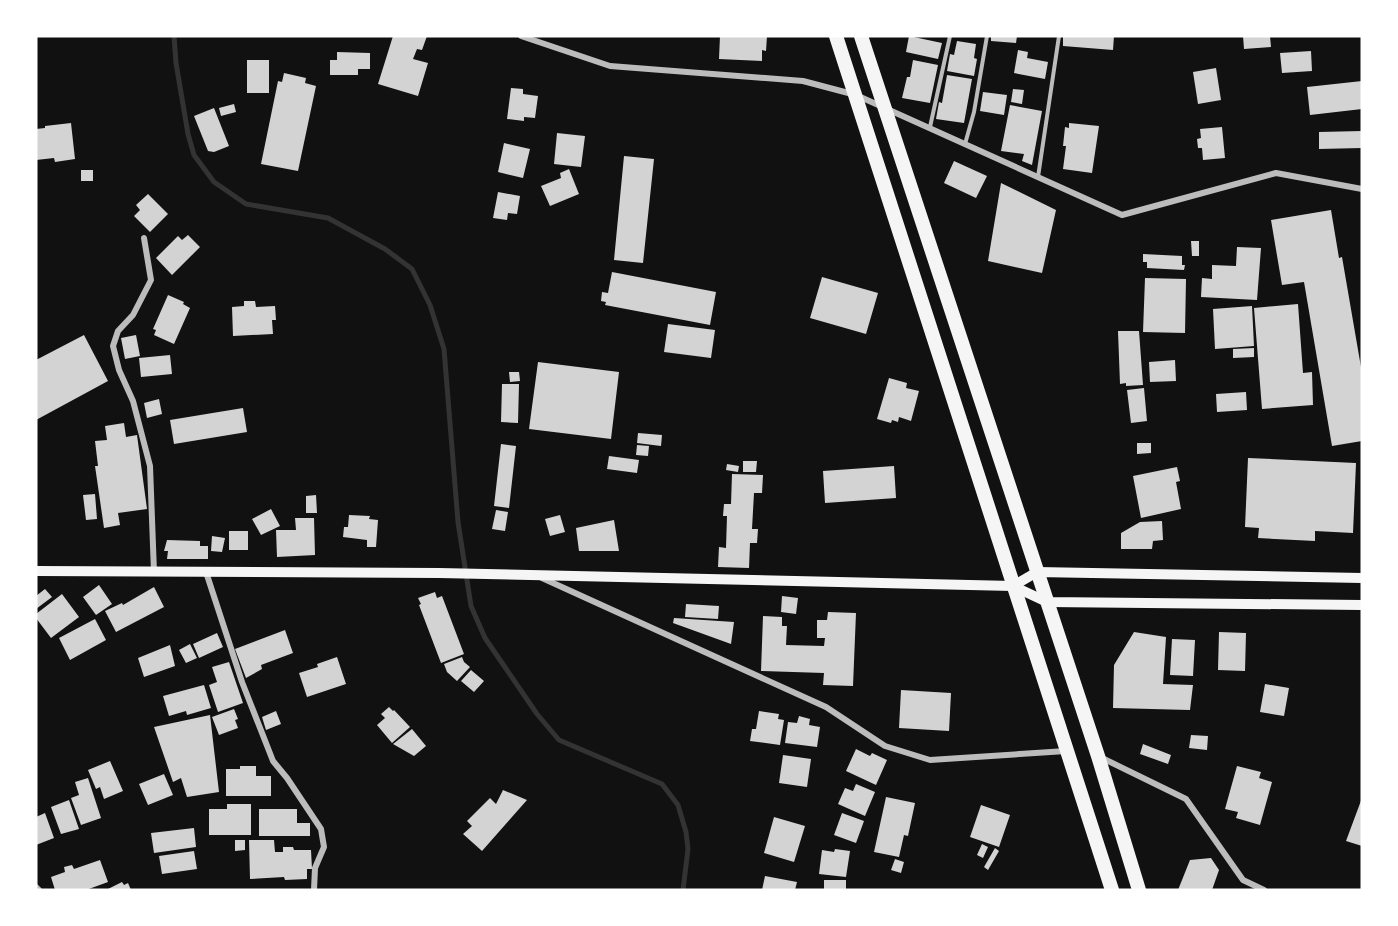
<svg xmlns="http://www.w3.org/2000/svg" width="1398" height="926" font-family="Cabin,sans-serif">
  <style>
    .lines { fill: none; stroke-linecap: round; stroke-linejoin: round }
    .stream { stroke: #333; stroke-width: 5 }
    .building { fill: #d3d3d3 }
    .service { stroke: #bcbcbc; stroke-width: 4 }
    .minor { stroke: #bcbcbc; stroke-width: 6 }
    .secondary { stroke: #f5f5f5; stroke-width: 10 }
    .trunk { stroke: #f5f5f5; stroke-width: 14 }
  </style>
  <rect width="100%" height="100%" fill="#111"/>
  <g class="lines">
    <path class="stream" d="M174 36 176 63 188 134 194 155 214 182 246 204 328 218 385 249 412 269 430 305 444 349 458 522 471 606 485 638 537 714 559 740 662 784 678 805 686 832 688 849 683 890"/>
  </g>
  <path class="building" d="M393 36H427L422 50 417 49 413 59 428 63 418 96 378 84Z
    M720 36H767L766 51 762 50V61L719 59Z
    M909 36 942 43 938 59 906 52Z
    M991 36H1017L1016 43 991 41Z
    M1063 36H1114L1113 50 1063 46Z
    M1243 36H1270L1271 47 1244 49Z
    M957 41 976 44 974 58 977 59 974 76 947 71 950 54 954 55Z
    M1018 50 1028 52 1027 58 1048 62 1045 79 1014 73Z
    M1311 51 1312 71 1282 73 1280 53Z
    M337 52 370 53V69H358V75H330V60H337Z
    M247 60H269V93H247Z
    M913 60 938 65 930 103 902 98 907 77H910Z
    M1216 68 1221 100 1198 104 1193 72Z
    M284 73 306 78 305 83 316 86 298 171 261 164 278 81 282 82Z
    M947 75 972 79 964 123 936 119 939 102 942 103Z
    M1362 81V109L1310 115 1307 87Z
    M511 88 523 89V94L538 96 535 118 524 117V121L507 119Z
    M1013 89 1024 90 1022 104 1011 102Z
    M983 92 1007 95 1004 115 980 111Z
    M234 104 236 112 221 116 219 108Z
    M1010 105 1042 111 1032 165 1022 161 1024 154 1001 151Z
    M214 108 229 146 214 152 208 151 194 116Z
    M71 123 75 159 55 162 54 158 36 160V129L45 128V126Z
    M1069 123 1099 126 1092 173 1063 169 1066 146H1063L1065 127 1069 128Z
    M1222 127 1225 158 1203 160 1202 148H1198L1197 139 1201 138 1200 129Z
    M1362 131V148L1319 149V132Z
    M557 133 585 136 581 167 554 164Z
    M504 143 530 149 523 178 498 172Z
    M624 156 654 159 643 263 614 260Z
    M954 161 987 176 976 198 944 183Z
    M569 169 579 194 550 206 541 186 561 178 560 173Z
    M81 170H93V181H81Z
    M1001 183 1056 210 1042 273 988 261Z
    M498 192 520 196 517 214 508 213 507 220 493 218Z
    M148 194 168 214 150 232 134 216 140 210 136 205Z
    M1331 210 1339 258 1342 257 1362 373V441L1332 446 1304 282 1282 285 1271 220Z
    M188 235 200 247 172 275 156 258 178 236 182 240Z
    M1191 241H1199V256H1192Z
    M1237 247 1261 248 1257 300 1201 297 1202 278 1212 279V265L1236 266Z
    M1143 254 1182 256V265H1185L1184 270 1147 268V262H1143Z
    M612 272 716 292 710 325 605 305 606 302 601 301 602 292 608 293Z
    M822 277 878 293 866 334 810 318Z
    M1145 278 1186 279 1185 333 1143 332Z
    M168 295 184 302 183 304 190 308 174 344 154 335 156 330 153 329Z
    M244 301H255L256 307 275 306 276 320H272L273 334 233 336 232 307 244 306Z
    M1298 304 1303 373 1312 372 1313 405 1262 409 1254 308Z
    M1252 306 1254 346 1215 349 1213 309Z
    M668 324 715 330 711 358 664 352Z
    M1118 331H1139L1143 385 1126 386V383L1120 384Z
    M84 335 108 381 36 420V360Z
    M136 335 140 356 125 359 121 338Z
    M1254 348V357L1233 358V349Z
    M170 355 172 374 141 377 139 358Z
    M1175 360 1176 381 1150 382 1149 362Z
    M538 362 619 372 611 439 529 429Z
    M509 372H519L520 381 510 382Z
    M889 378 907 383 906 388 919 391 911 421 899 417 898 422 892 420 891 423 877 419Z
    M502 384H519L518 423 501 422Z
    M1144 388 1147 421 1131 423 1127 390Z
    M1246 392 1247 410 1217 412 1216 394Z
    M159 399 162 414 147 418 144 403Z
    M243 408 247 432 174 444 170 420Z
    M124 423 126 437 137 435 147 509 118 513 120 525 104 528 95 466H98L95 441 107 440 105 426Z
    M638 433 662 435 661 446 637 443Z
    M1137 443H1151V453L1137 454Z
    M501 444 516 446 509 508 494 506Z
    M637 445 649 446 648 456 636 455Z
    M609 456 639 460 637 473 607 469Z
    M1248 458 1356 463 1353 533 1315 531V541L1258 538 1259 528 1245 527Z
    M743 461H757L756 472H743Z
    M727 464 739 466 738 472 726 470Z
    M894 466 896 498 825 503 823 471Z
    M1177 467 1180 481 1176 482 1181 509 1141 518 1133 476Z
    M732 474 763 475 762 493H754L752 529H758L757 543H750L749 568 718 567 719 547 726 548 727 516H723L724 504H731Z
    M95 494 97 519 86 520 83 495Z
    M316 495 317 513H306V496Z
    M271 509 280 526 261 535 252 519Z
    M496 510 508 512 505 531 492 529Z
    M349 515 370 516 369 519 378 520 376 547H367V540L343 537 344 527H348Z
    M560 515 565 532 550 536 545 519Z
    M295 518H314L315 555 277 557 276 530H296Z
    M614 520 619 551H579L576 528Z
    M1162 521 1163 540 1153 541 1152 549H1121V533L1140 522Z
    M229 531H248V550H229Z
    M212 536 225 538 222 552 211 551Z
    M167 540 200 541V546H208V559H167L168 551H164Z
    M99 585 112 604 96 615 83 597Z
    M154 587 164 607 116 632 105 611 122 603 123 605Z
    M45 589 52 597 36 609V596Z
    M435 592 437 598 442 596 464 654 441 663 419 605 421 604 418 598Z
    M62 594 79 617 51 638 36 618V614Z
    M782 596 798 598 796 614 781 612Z
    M686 604 719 606 718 619 685 617Z
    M828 612 856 613 853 686 823 685 824 673 761 671 763 616 782 617V626H787L786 645 824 646 825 638H817V620H827Z
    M674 618 734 622 731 644 673 623Z
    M95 619 106 640 70 660 59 638Z
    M285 630 293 653 261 665 262 669 246 678 235 649Z
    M1134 632 1166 637 1163 684 1193 685 1190 710 1113 708 1114 665Z
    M1219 632 1246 633 1245 671 1218 670Z
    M217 633 223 647 199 658 193 644Z
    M1172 639 1195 640 1193 676 1170 675Z
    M190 644 197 658 186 663 179 650Z
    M170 645 175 666 144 677 138 658Z
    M337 657 346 684 307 697 299 673 318 667 317 664Z
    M462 657 464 662 470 667 457 681 447 672 444 664Z
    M229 662 243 703 218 712 209 685 217 682 212 667Z
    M471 670 484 681 474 692 461 681Z
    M1265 684 1289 688 1284 716 1260 712Z
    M204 685 211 708 187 715 186 711 169 716 163 696Z
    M901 690 951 693 949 731 899 728Z
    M389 707 393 711 394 710 410 727 392 743 377 725 385 718 381 714Z
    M234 709 238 719 235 720 238 728 219 735 212 717Z
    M276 711 281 724 266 730 262 717Z
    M759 711 779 714 778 719 784 720 780 745 750 741 752 729H756Z
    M210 715 219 792 187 797 181 778 173 782 154 727Z
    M799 716 810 719 809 725 820 727 817 747 785 743 788 722 797 723Z
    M412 729 426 746 414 756 393 744Z
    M1191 735 1208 736 1207 750 1189 748Z
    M1143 744 1171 755 1168 764 1140 754Z
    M856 749 870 756 872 753 887 760 876 785 846 771Z
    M783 755 811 759 807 787 779 783Z
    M110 761 123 791 104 799 100 787 96 789 88 770Z
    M240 766H256V776H271V796H226V769H240Z
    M1237 766 1261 772 1259 778 1272 782 1260 825 1236 818 1238 812 1225 809Z
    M164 774 173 795 148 805 139 784Z
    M88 778 101 818 81 825 71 798 79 795 75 782Z
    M856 784 875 792 865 816 838 804 845 788 853 791Z
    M503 790 527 800 482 851 463 834 472 826 467 821 490 798 496 804Z
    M886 797 915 803 908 836 904 835 899 857 874 852Z
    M1362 798V846L1346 841Z
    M69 800 79 829 61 834 51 807Z
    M227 804H251V835H209V809H227Z
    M981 805 1010 815 999 847 970 837Z
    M259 809H297V823H310V836H259Z
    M45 813 54 838 36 845V817Z
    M842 813 864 821 856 843 834 835Z
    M774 817 805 826 794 862 764 853Z
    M194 828 196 847 154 853 151 833Z
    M235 840H245V850L235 851Z
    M249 840H274L275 852H283V847H293L294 850H311L312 869H307V879L285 880 284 877 250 879Z
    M982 844 988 847 983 858 977 855Z
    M995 848 999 851 988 870 984 867Z
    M835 849 850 851 846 877 819 874 822 850 834 852Z
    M194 851 197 869 162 874 159 856Z
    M1211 858 1219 870 1212 890H1178L1190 860Z
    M895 859 904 862 901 873 891 870Z
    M100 860 108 882 86 890H55L51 877 65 872 64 867 72 865 74 869Z
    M765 876 797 882 795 890H762Z
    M824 880H846V890H824Z
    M122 882 124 885 128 883 131 890H106Z"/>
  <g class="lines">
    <path class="service" d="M930 127 950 36
      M965 144 974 112 987 36
      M1038 177 1059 36"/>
    <path class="minor" d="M521 36 610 66 803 81 856 95 1122 215 1276 173 1362 189
      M144 238 151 280 133 315 118 331 113 346 119 370 133 401 150 466 154 572
      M206 572 242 682 273 761 287 778 321 829 324 847 315 868 314 890
      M542 578 826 707 885 746 930 760 1066 751
      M1100 757 1186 799 1243 880 1264 890
      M36 887 39 890"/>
    <path class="secondary" d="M36 571 439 573 1013 586 1047 602 1362 605
      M1013 586 1037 572 1362 578"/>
    <path class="trunk" d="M836 36 1112 890
      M861 36 1098 756 1139 890"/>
  </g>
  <rect width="1398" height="926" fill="none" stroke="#ffffff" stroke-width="75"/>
</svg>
